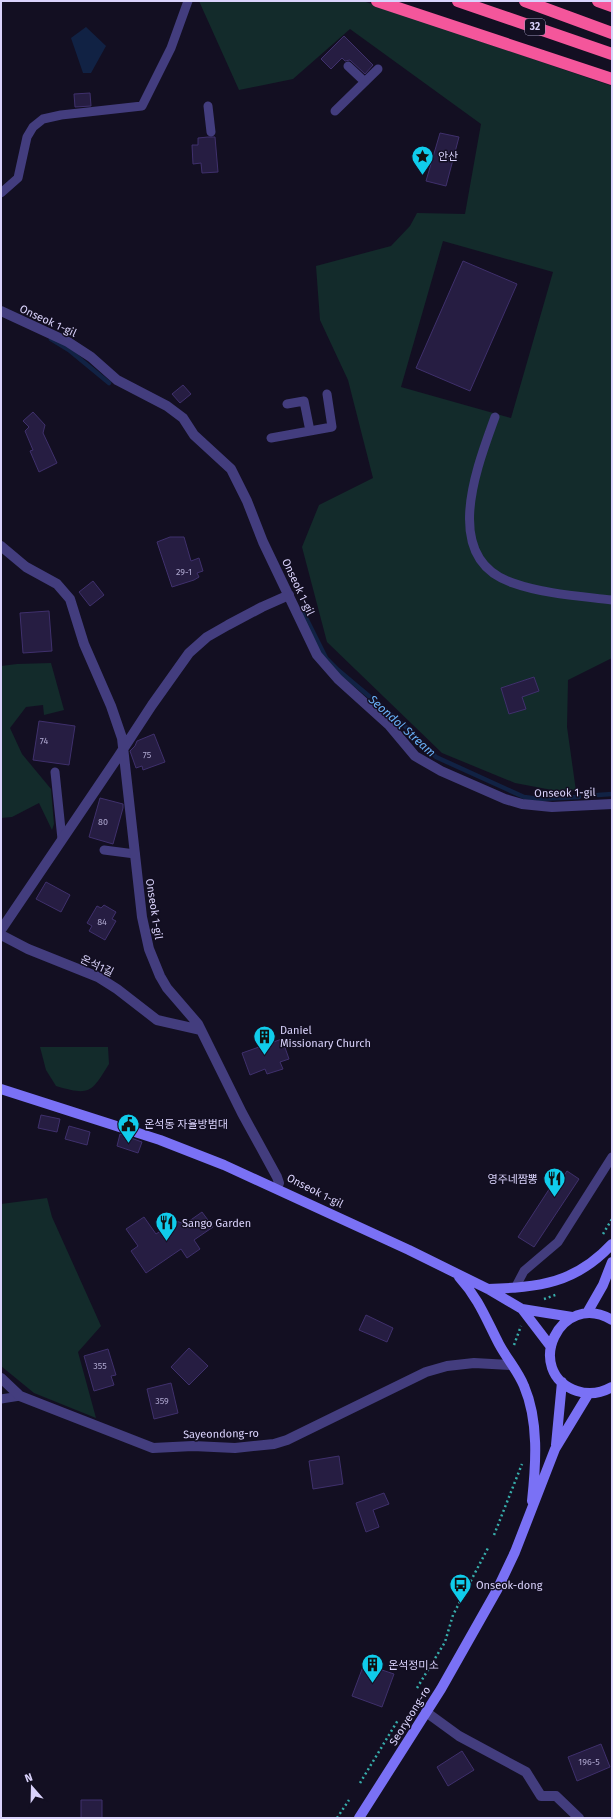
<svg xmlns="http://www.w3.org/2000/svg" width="613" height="1819" font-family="'Fira Sans','Noto Sans KR',sans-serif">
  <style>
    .green { fill: #132b2b; fill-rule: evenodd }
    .water { fill: #124 }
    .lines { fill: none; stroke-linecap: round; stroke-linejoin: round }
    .stream { stroke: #124; stroke-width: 4.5 }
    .building { fill: #261d42; stroke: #3f306c }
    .path { stroke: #37adab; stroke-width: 2.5; stroke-dasharray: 2 3; stroke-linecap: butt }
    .lane { stroke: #433d7e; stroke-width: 9 }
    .street { stroke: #433d7e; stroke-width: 10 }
    .secondary { stroke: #7a71f5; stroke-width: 10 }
    .highway { stroke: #f4569b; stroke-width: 12 }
    .labels { text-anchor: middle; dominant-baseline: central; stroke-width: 3; stroke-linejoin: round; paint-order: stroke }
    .number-label { font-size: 9px; fill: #ada6ce }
    .shield { fill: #130f22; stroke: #9e98bb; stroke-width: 1 }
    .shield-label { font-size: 10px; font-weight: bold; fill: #dad3fc }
    .poi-label { font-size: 11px; fill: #dad3fc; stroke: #130f22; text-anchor: start }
    .street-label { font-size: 11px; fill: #dad3fc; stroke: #130f22 }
    .water-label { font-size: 12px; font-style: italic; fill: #68aef5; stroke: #130f22 }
  </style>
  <rect width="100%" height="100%" fill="#130f22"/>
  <path class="green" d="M199 1H363L612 86V658L568 680 567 727 576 791 552 790 515 783 442 753 327 642 302 547 319 505 373 478 348 380 320 320 316 266 391 246 410 226 417 213 465 214 481 124 350 29 293 79 239 90ZM443 241 553 272 511 418 401 387Z
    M51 663 64 710 44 715 43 705 26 707 10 728 22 754 51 789 54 824 52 830 39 803 12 817 1 818V666L17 664Z
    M40 1047H108L109 1064C91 1093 90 1096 56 1086L46 1070Z
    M47 1198 52 1217 101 1326 78 1352 96 1418 34 1393 1 1366V1204Z"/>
  <path class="water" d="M86 27 106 46 91 73H83L71 38Z"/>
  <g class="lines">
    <path class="stream" d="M51 339 69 350 109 383
      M304 614 326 658 338 670 407 728 436 757 524 797 540 799 579 797
      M598 795 612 794"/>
  </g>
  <path class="building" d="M344 36 373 65 365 74 350 60 345 61 342 58 331 69 321 59Z
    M90 93 91 106 75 107 74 94Z
    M440 133 459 137 446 186 426 181Z
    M208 137H215L218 172 202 173 201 163 193 164 192 145H198V138Z
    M463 261 517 284 470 391 416 368Z
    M183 385 191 394 180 403 172 394Z
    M33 412 45 425 43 433 57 463 39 472 30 451 33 450 25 431 29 427 23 421Z
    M170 537H184L191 561 199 558 203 571 197 573 199 577 194 580 172 587 157 542Z
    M93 581 104 595 90 606 79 592Z
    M49 611 52 651 23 653 20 613Z
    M534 677 539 691 522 697 526 709 509 714 501 688Z
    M39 721 75 726 69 765 33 760Z
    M154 734 165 762 143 770 142 766 136 768 130 751 135 746 137 741Z
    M100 798 123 804V808L113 844 89 837Z
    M46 882 70 895 61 912 36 899Z
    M104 905 116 912 112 919 116 921 105 940 89 931 92 926 87 923 97 906 101 908Z
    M282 1039 289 1059 280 1062 283 1069 267 1074 265 1069 250 1075 242 1053Z
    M41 1115 60 1119 57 1132 38 1128Z
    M69 1126 90 1132 87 1145 65 1139Z
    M120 1134 142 1142 138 1153 117 1146Z
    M567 1171 579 1179 534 1247 518 1237 559 1174 563 1177Z
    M202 1212 213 1227 194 1240 200 1249 187 1258 181 1249 146 1273 131 1251 138 1246 126 1229 144 1217 156 1234 176 1221 185 1224Z
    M366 1315 393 1328 387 1342 359 1330Z
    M189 1348 208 1366 189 1385 171 1367Z
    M108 1349 116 1375 111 1376 114 1385 94 1391 84 1356Z
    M171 1383 178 1413 154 1419 147 1389Z
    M339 1456 343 1484 313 1489 309 1461Z
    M384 1493 389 1504 373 1510 379 1527 366 1532 356 1503Z
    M364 1664 394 1674 382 1707 352 1696Z
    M601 1744 610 1767 577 1781 568 1757Z
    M462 1751 474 1770 448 1786 437 1767Z
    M81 1800H102V1818H81Z"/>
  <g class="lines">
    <path class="path" d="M603 1234 612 1219
      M544 1299 558 1294
      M514 1345 521 1326
      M494 1535 522 1464
      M417 1688 445 1642 453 1615 488 1548
      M360 1783 398 1720
      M337 1818 349 1800"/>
    <path class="lane" d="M348 66 365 82
      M208 106 211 132
      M335 111 378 69
      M1 193 18 178 27 137 33 127 43 119 61 115 142 106 171 48 188 1
      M287 404 304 401 310 431
      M495 417C477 467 440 559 513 583 544 594 579 596 612 600
      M271 438 332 427 327 394
      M55 772 62 839
      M104 850 135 854
      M515 1288 524 1271 558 1242 612 1157
      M1 1399 20 1396"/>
    <path class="street" d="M1 311 68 342 91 357 117 380 167 406 183 418 194 435 231 469 247 501 263 542 317 655 338 679 389 725 415 756 441 771 505 799 522 804 552 807 612 804
      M1 546 26 567 57 584 70 599 84 644 111 706 122 738 142 917 149 949 160 976 167 988 198 1024 242 1113 277 1177 279 1183 277 1188
      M1 930 118 757 152 705 189 653 207 637 228 625 262 607 289 595
      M1 935 28 949 98 977 117 989 157 1020 201 1030
      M1 1378 20 1396 153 1448 193 1446 235 1448 274 1444 287 1440 426 1372 447 1366 474 1363 511 1365
      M426 1712 459 1736 526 1772 541 1796H556L579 1818"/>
    <path class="secondary" d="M1 1089 160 1140 224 1165 409 1250 488 1289 522 1309 572 1317
      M459 1277C479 1299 486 1319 499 1344 507 1359 518 1371 524 1386 539 1421 536 1464 532 1501
      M488 1289C539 1287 575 1284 612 1244
      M522 1309 551 1347
      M587 1313 603 1285 612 1262
      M612 1320C560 1289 522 1372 577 1391 589 1395 601 1393 612 1387
      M556 1445 562 1382
      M359 1818 441 1689 497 1590 515 1552 555 1449 589 1393"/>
    <path class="highway" d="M377 1 612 79
      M458 1 612 54
      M525 1 612 33
      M598 1 612 6"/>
  </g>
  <defs>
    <symbol id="sight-pin" viewBox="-11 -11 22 30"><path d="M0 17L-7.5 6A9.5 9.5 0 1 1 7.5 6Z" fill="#10cceb" stroke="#130f22"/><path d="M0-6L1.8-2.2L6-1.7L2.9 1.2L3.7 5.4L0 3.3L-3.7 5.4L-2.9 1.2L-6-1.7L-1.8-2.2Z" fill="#111"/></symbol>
    <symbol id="building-pin" viewBox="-11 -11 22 30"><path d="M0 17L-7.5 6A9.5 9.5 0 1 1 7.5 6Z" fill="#10cceb" stroke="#130f22"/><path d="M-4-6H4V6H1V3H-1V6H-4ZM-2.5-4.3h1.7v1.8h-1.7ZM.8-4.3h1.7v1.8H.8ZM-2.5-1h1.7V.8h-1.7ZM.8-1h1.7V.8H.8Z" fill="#111"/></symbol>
    <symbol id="civic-pin" viewBox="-11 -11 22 30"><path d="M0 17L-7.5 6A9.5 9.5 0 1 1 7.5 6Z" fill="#10cceb" stroke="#130f22"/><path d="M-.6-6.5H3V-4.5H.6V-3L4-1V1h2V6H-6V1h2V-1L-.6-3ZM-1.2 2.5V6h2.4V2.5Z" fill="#111"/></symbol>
    <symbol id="restaurant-pin" viewBox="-11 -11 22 30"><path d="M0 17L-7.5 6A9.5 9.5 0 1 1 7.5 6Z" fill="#10cceb" stroke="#130f22"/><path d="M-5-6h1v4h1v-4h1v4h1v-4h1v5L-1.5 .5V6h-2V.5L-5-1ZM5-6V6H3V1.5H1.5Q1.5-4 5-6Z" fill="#111"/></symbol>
    <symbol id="bus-pin" viewBox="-11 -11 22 30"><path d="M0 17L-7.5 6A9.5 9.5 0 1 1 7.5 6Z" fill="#10cceb" stroke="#130f22"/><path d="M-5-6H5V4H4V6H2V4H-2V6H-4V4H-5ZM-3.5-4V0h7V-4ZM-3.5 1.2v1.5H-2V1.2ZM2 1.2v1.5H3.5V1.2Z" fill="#111"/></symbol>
  </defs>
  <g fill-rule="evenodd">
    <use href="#sight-pin" x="410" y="144" width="25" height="34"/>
    <use href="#building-pin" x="252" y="1024" width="25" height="34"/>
    <use href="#civic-pin" x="116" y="1112" width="25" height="34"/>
    <use href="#restaurant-pin" x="542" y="1166" width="25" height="34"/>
    <use href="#restaurant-pin" x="154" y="1210" width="25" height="34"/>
    <use href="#bus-pin" x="448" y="1572" width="25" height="34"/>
    <use href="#building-pin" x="360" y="1652" width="25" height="34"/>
  </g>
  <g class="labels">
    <g class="number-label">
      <text x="184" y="572">29-1</text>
      <text x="44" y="741">74</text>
      <text x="147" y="755">75</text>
      <text x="103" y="822">80</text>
      <text x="102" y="922">84</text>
      <text x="100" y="1366">355</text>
      <text x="162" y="1401">359</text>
      <text x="589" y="1762">196-5</text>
    </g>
    <rect class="shield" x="525" y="19" width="20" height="16" rx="3"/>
    <g class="shield-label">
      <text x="535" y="27">32</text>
    </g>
    <g class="poi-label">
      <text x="438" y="156">안산</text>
      <text x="280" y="1030">Daniel<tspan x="280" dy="13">Missionary Church</tspan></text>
      <text x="144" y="1124">온석동 자율방범대</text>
      <text x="538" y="1179" text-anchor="end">영주네짬뽕</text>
      <text x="182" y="1223">Sango Garden</text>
      <text x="476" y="1585">Onseok-dong</text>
      <text x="388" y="1665">온석정미소</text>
    </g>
    <g class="street-label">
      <text transform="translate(48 321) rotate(25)">Onseok 1-gil</text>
      <text transform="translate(298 587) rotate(65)">Onseok 1-gil</text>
      <text transform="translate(565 793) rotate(-1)">Onseok 1-gil</text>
      <text transform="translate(154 909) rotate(81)">Onseok 1-gil</text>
      <text transform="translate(97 966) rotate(25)">온석1길</text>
      <text transform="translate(315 1191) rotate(27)">Onseok 1-gil</text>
      <text transform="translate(221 1434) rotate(-1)">Sayeondong-ro</text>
      <text transform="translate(410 1716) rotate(-58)">Seoryeong-ro</text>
    </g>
    <g class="water-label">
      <text transform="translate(402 726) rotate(42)">Seondol Stream</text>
    </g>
  </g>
  <rect width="613" height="1819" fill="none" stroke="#dad3fc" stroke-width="4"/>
  <g transform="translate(32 1787) rotate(340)" stroke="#130f22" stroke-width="3" paint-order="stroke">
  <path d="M0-3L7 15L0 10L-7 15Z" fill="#dad3fc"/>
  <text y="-6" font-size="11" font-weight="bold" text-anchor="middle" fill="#dad3fc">N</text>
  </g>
</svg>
